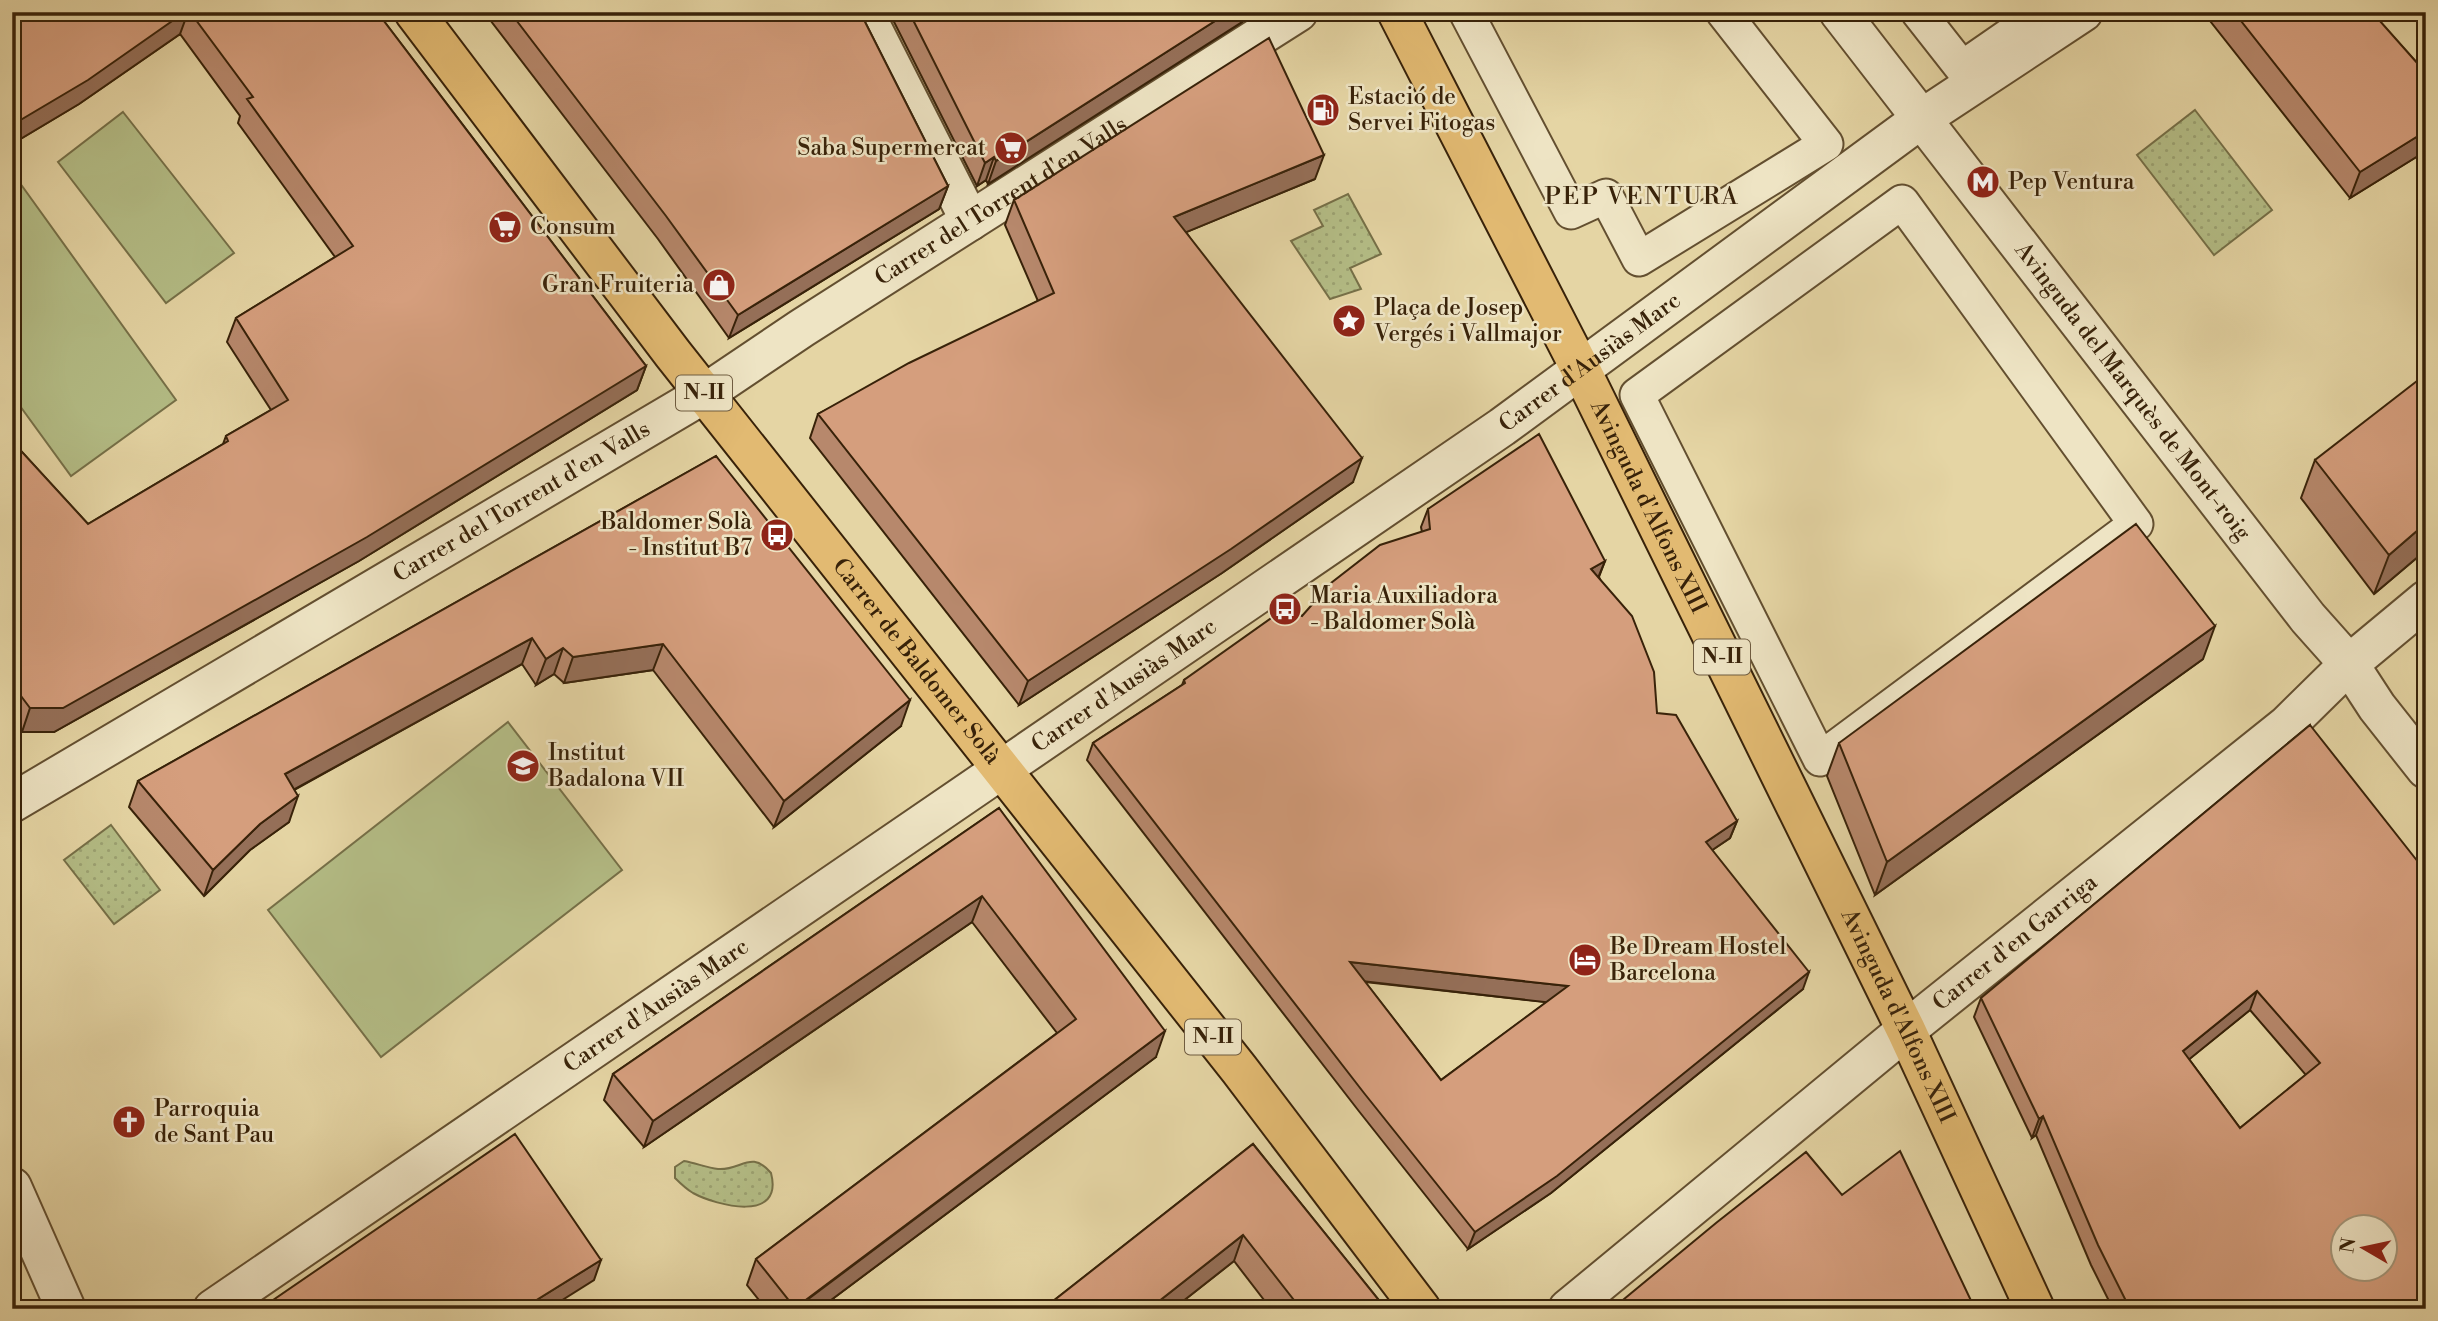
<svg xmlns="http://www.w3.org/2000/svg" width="2438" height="1321" font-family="'Libre Bodoni',serif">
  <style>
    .green { fill: #b4bd86; stroke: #767048; stroke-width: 2 }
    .park { fill: url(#park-dots); stroke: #767048; stroke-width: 2 }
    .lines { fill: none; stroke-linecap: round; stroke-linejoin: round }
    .pedestrian-casing { stroke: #634f30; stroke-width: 37 }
    .minor-casing { stroke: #634f30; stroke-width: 42 }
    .primary-casing { stroke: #382209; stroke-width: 42 }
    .pedestrian { stroke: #eee4c4; stroke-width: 33 }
    .minor { stroke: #eee4c4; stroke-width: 38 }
    .primary { stroke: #e2ba72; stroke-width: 38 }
    .wall { fill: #b7886c; stroke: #382209; stroke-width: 2; fill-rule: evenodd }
    .shaded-wall { fill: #956f58; stroke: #382209; stroke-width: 2 }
    .building { fill: #d59e7d; stroke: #382209; stroke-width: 2; fill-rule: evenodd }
    .labels { text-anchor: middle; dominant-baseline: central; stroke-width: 5; stroke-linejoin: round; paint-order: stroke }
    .shield { fill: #eee4c4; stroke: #6f5c41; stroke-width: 2 }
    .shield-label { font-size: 21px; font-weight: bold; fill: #382209 }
    .poi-label { font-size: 23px; fill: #382209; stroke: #eee4c4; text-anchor: start }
    .street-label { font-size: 23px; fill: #382209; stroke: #eee4c4 }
    .neighbourhood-label { font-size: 24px; letter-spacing: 2px; fill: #382209; stroke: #eee4c4 }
  </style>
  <defs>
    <pattern id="park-dots" width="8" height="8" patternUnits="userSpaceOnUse" patternTransform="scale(1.75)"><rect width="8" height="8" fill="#b4bd86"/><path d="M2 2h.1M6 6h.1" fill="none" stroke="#9ca272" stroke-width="1.8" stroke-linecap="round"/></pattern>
  </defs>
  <rect width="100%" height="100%" fill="#e5d5a4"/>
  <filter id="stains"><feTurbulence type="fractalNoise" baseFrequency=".00286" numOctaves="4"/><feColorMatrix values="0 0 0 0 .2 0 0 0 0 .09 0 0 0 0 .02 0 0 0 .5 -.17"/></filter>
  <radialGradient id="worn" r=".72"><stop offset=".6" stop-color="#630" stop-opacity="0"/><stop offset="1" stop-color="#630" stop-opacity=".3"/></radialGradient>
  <path class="green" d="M123 112 234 253 166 303 58 162Z
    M12 172 176 400 71 476 12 395Z
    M508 722 622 870 381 1057 268 910Z"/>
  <path class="park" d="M2195 110 2272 210 2214 255 2137 155Z
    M1348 194 1381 254 1350 268 1361 289 1330 299 1291 241 1323 226 1314 210Z
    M111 825 160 890 114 924 64 860Z
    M684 1161C696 1163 707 1168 718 1169 741 1171 751 1149 771 1173 784 1223 717 1206 693 1193 686 1189 681 1184 675 1178V1167Z"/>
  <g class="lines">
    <defs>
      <path id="pedestrian" d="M1466 12 1571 212 1606 196 1639 259 1826 144 1723 12
        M1918 12 1962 68 2043 12
        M1902 202 2136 524 1820 759 1637 395Z"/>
      <g id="minor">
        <path d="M864 12 970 221"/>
        <path id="s1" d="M1839 12 2308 618 2349 664 2377 707 2426 769"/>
        <path id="s2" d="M12 803 704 394 802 328 1298 12"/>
        <path d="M12 1187 66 1309"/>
        <path id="s3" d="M213 1309 1502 427 1921 119 2083 12"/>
        <path id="s4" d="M1568 1309 1906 1030 2287 725 2349 664 2426 600"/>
      </g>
      <g id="primary">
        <path id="s5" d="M414 12 673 354 1239 1069 1421 1309"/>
        <path id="s6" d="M1397 12 1581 370 1906 1030 2035 1309"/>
      </g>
    </defs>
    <use href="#pedestrian" class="pedestrian-casing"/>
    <use href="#minor" class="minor-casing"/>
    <use href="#primary" class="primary-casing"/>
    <use href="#pedestrian" class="pedestrian"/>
    <use href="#minor" class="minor"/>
    <use href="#primary" class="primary"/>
  </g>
  <path class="wall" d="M12 12H377L646 366 637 390 359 561 54 732H22L12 719V441L88 524 223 444 226 436 271 410 227 342 236 318 335 257 238 123 240 116 180 34 79 104 12 144Z
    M484 12H860L948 186 939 209 729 338 658 239Z
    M889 12H1250L1244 16 1242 22 988 184 986 180 977 186Z
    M2203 12H2371L2426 73V151L2350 198Z
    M1315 179 1186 232 1353 482 1222 573 1019 705 810 438 818 414 1038 301 1005 225 1014 200Z
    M716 456 901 726 774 827 653 670 564 683 554 674 536 685 522 664 294 790 289 822 250 850 204 896 129 807 138 781Z
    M2315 460 2426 550 2374 594 2301 498Z
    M1428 509 1605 561 1599 577 1657 713 1737 821 1730 838 1712 850 1803 989 1551 1193 1468 1249 1358 1110 1087 760 1093 743 1182 685 1184 680 1302 616 1422 532 1421 527ZM1365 982 1547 1002 1441 1080Z
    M2203 659 1875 895 1827 776 1839 743Z
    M2310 725 2426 1309H2113L2091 1265 2036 1135 2032 1138 1974 1017 1981 998ZM2250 1010 2306 1075 2240 1128 2189 1059Z
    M999 808 1156 1057 819 1309H766L747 1285 756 1259 1057 1033 972 922 644 1147 604 1100 613 1074Z
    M1253 1144 1386 1309H1271L1234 1261 1173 1309H1043Z"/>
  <path class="shaded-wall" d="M185 12H188L180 34 79 104 12 144V125Z
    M1229 12H1250L1244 16 1242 22 988 184 996 161Z
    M2426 131V151L2350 198 2360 172Z
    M1324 155 1315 179 1165 241 1174 217Z
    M994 157 986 180 977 186 985 163Z
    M948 186 939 209 729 338 738 315Z
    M646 366 637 390 359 561 54 732H22L30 708Z
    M1362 458 1353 482 1222 573 1019 705 1028 681Z
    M2426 523V550L2374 594 2389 555Z
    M1605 561 1598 578 1591 569Z
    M2215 626 2203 659 1875 895 1887 862Z
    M532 638 522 664 275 800 285 774Z
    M663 644 653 670 564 683 573 657Z
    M563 648 554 674 536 685 546 659Z
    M910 700 901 726 774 827 784 801Z
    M298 796 289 822 250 850 204 896 213 870 260 824Z
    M1737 821 1730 838 1699 859 1706 842Z
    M982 896 972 922 644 1147 653 1121Z
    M1350 962 1568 986 1562 1004 1344 979Z
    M1809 972 1803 989 1551 1193 1468 1249 1475 1232Z
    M2257 991 2250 1010 2176 1070 2183 1051Z
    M1165 1031 1156 1057 819 1309H795Z
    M2043 1116 2036 1135 2032 1138 2039 1119Z
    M1243 1235 1234 1261 1173 1309H1149Z
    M601 1260 594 1280 548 1309H522Z"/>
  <path class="building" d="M12 12H185L88 80 12 125Z
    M190 12H377L646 366 367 537 63 708H30L12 684V441L88 524 228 441 226 436 288 400 236 318 353 246 247 99 253 97Z
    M510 12H860L948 186 738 315 666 216Z
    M909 12H1229L996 161 994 157 985 163Z
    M2234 12H2372L2426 73V131L2360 172Z
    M1269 38 1324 155 1174 217 1362 458 1231 549 1028 681 818 414 909 363 1054 293 1014 200Z
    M2426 374V523L2389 555 2315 460Z
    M1539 434 1605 561 1591 569 1632 616 1654 672 1657 713 1676 715 1737 821 1706 842 1809 972 1557 1176 1475 1232 1364 1093 1093 743 1185 683 1184 680 1284 609 1302 616 1331 583 1380 545 1430 529 1428 509ZM1350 962 1568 986 1441 1080Z
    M716 456 910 700 784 801 663 644 573 657 563 648 546 659 532 638 285 774 298 796 260 824 213 870 138 781Z
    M2136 524 2215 626 1887 862 1839 743Z
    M2310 725 2426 872V1309H2130L2098 1245 2043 1116 2039 1119 1981 998ZM2257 991 2320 1063 2240 1128 2183 1051ZM2343 1227H2385V1269H2343Z
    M999 808 1165 1031 795 1308 756 1259 1076 1019 982 896 653 1121 613 1074Z
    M515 1134 601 1260 522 1309H260Z
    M1253 1144 1386 1309H1301L1243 1235 1149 1309H1043Z
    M1900 1151 1975 1309H1612L1716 1223 1806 1152 1842 1195Z"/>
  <defs>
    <symbol id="fuel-disc" viewBox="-11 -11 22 22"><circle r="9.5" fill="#8f2418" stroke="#eee4c4"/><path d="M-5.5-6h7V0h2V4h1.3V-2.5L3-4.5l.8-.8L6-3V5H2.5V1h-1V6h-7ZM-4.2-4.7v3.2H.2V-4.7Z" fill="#fff"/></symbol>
    <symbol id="supermarket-disc" viewBox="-11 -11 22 22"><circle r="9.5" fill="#8f2418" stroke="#eee4c4"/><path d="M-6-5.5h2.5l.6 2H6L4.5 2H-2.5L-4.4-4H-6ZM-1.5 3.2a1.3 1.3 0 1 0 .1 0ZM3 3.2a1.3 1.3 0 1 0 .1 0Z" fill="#fff"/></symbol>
    <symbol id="metro-disc" viewBox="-11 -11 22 22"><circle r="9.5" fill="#8f2418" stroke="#eee4c4"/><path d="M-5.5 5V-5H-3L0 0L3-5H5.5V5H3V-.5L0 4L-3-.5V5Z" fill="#fff"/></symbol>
    <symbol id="shop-disc" viewBox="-11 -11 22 22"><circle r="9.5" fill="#8f2418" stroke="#eee4c4"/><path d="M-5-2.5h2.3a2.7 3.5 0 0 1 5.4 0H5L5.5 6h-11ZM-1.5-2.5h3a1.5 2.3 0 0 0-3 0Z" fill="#fff"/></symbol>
    <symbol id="sight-disc" viewBox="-11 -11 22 22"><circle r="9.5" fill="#8f2418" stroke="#eee4c4"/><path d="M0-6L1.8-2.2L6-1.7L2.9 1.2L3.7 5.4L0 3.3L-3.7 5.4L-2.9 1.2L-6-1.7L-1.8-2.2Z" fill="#fff"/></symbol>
    <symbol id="bus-disc" viewBox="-11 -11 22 22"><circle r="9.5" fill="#8f2418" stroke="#eee4c4"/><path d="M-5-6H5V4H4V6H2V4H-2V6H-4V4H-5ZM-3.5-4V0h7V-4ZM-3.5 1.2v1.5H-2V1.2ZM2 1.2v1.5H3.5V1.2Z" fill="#fff"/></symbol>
    <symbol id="school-disc" viewBox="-11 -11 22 22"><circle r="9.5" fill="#8f2418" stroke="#eee4c4"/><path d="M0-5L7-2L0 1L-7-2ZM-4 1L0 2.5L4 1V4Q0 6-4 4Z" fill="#fff"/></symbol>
    <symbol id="hotel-disc" viewBox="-11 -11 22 22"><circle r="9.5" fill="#8f2418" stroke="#eee4c4"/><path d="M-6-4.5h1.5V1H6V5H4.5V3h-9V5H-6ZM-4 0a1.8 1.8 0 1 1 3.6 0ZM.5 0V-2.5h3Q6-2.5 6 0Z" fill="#fff"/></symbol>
    <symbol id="church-disc" viewBox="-11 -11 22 22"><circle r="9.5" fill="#8f2418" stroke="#eee4c4"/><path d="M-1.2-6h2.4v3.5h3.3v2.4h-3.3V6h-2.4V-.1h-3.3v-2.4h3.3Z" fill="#fff"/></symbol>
  </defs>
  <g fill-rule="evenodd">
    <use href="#fuel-disc" x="1304" y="91" width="38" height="38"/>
    <use href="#supermarket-disc" x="992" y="129" width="38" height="38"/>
    <use href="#metro-disc" x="1964" y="163" width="38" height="38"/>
    <use href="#supermarket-disc" x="486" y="208" width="38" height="38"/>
    <use href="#shop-disc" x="700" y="266" width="38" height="38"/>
    <use href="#sight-disc" x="1330" y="302" width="38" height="38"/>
    <use href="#bus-disc" x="758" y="516" width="38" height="38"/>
    <use href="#bus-disc" x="1266" y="590" width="38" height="38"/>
    <use href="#school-disc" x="504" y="747" width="38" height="38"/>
    <use href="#hotel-disc" x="1566" y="941" width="38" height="38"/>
    <use href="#church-disc" x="110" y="1103" width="38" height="38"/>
  </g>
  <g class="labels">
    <g class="shield">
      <rect x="676" y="375.5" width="56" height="35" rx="5"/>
      <rect x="1694" y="639.5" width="56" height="35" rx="5"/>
      <rect x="1185" y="1019.5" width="56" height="35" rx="5"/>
    </g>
    <g class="shield-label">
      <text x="704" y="393">N-II</text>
      <text x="1722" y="657">N-II</text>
      <text x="1213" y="1037">N-II</text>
    </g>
    <g class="poi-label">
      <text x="1348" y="97">Estació de<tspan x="1348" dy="26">Servei Fitogas</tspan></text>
      <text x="986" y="148" text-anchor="end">Saba Supermercat</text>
      <text x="2008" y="182">Pep Ventura</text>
      <text x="530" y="227">Consum</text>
      <text x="694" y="285" text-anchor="end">Gran Fruiteria</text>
      <text x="1374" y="308">Plaça de Josep<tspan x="1374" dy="26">Vergés i Vallmajor</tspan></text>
      <text x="752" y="522" text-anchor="end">Baldomer Solà<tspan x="752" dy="26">- Institut B7</tspan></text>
      <text x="1310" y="596">Maria Auxiliadora<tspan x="1310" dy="26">- Baldomer Solà</tspan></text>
      <text x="548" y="753">Institut<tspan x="548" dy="26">Badalona VII</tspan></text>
      <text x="1610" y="947">Be Dream Hostel<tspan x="1610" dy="26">Barcelona</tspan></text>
      <text x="154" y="1109">Parroquia<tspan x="154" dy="26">de Sant Pau</tspan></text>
    </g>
    <g class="street-label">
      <text stroke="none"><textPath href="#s2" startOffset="1158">Carrer del Torrent d'en Valls</textPath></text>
      <text stroke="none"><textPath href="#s3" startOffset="1671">Carrer d'Ausiàs Marc</textPath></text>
      <text stroke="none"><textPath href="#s1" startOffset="480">Avinguda del Marquès de Mont-roig</textPath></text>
      <text stroke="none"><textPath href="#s2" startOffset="592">Carrer del Torrent d'en Valls</textPath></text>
      <text stroke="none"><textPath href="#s6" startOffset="555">Avinguda d'Alfons XIII</textPath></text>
      <text stroke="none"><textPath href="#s5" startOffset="821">Carrer de Baldomer Solà</textPath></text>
      <text stroke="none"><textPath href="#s3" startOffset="1104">Carrer d'Ausiàs Marc</textPath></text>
      <text stroke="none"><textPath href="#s4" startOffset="578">Carrer d'en Garriga</textPath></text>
      <text stroke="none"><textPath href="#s3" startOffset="537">Carrer d'Ausiàs Marc</textPath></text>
      <text stroke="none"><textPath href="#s6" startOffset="1122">Avinguda d'Alfons XIII</textPath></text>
    </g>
    <g class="neighbourhood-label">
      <text x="1642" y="197">PEP VENTURA</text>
    </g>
  </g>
  <rect width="2438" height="1321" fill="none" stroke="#e5d5a4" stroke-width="42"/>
  <rect x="14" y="14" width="2410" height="1293" fill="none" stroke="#382209" stroke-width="3.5"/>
  <rect x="21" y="21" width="2396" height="1279" fill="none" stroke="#382209" stroke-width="2"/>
  <g transform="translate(2364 1248) rotate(279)"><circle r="33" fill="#eee4c4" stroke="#a59679" stroke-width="2"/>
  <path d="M0-5L12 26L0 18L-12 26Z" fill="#8f2418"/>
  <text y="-10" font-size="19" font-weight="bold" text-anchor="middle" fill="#382209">N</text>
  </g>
  <rect width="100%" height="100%" filter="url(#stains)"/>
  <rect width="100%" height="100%" fill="url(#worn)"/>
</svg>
